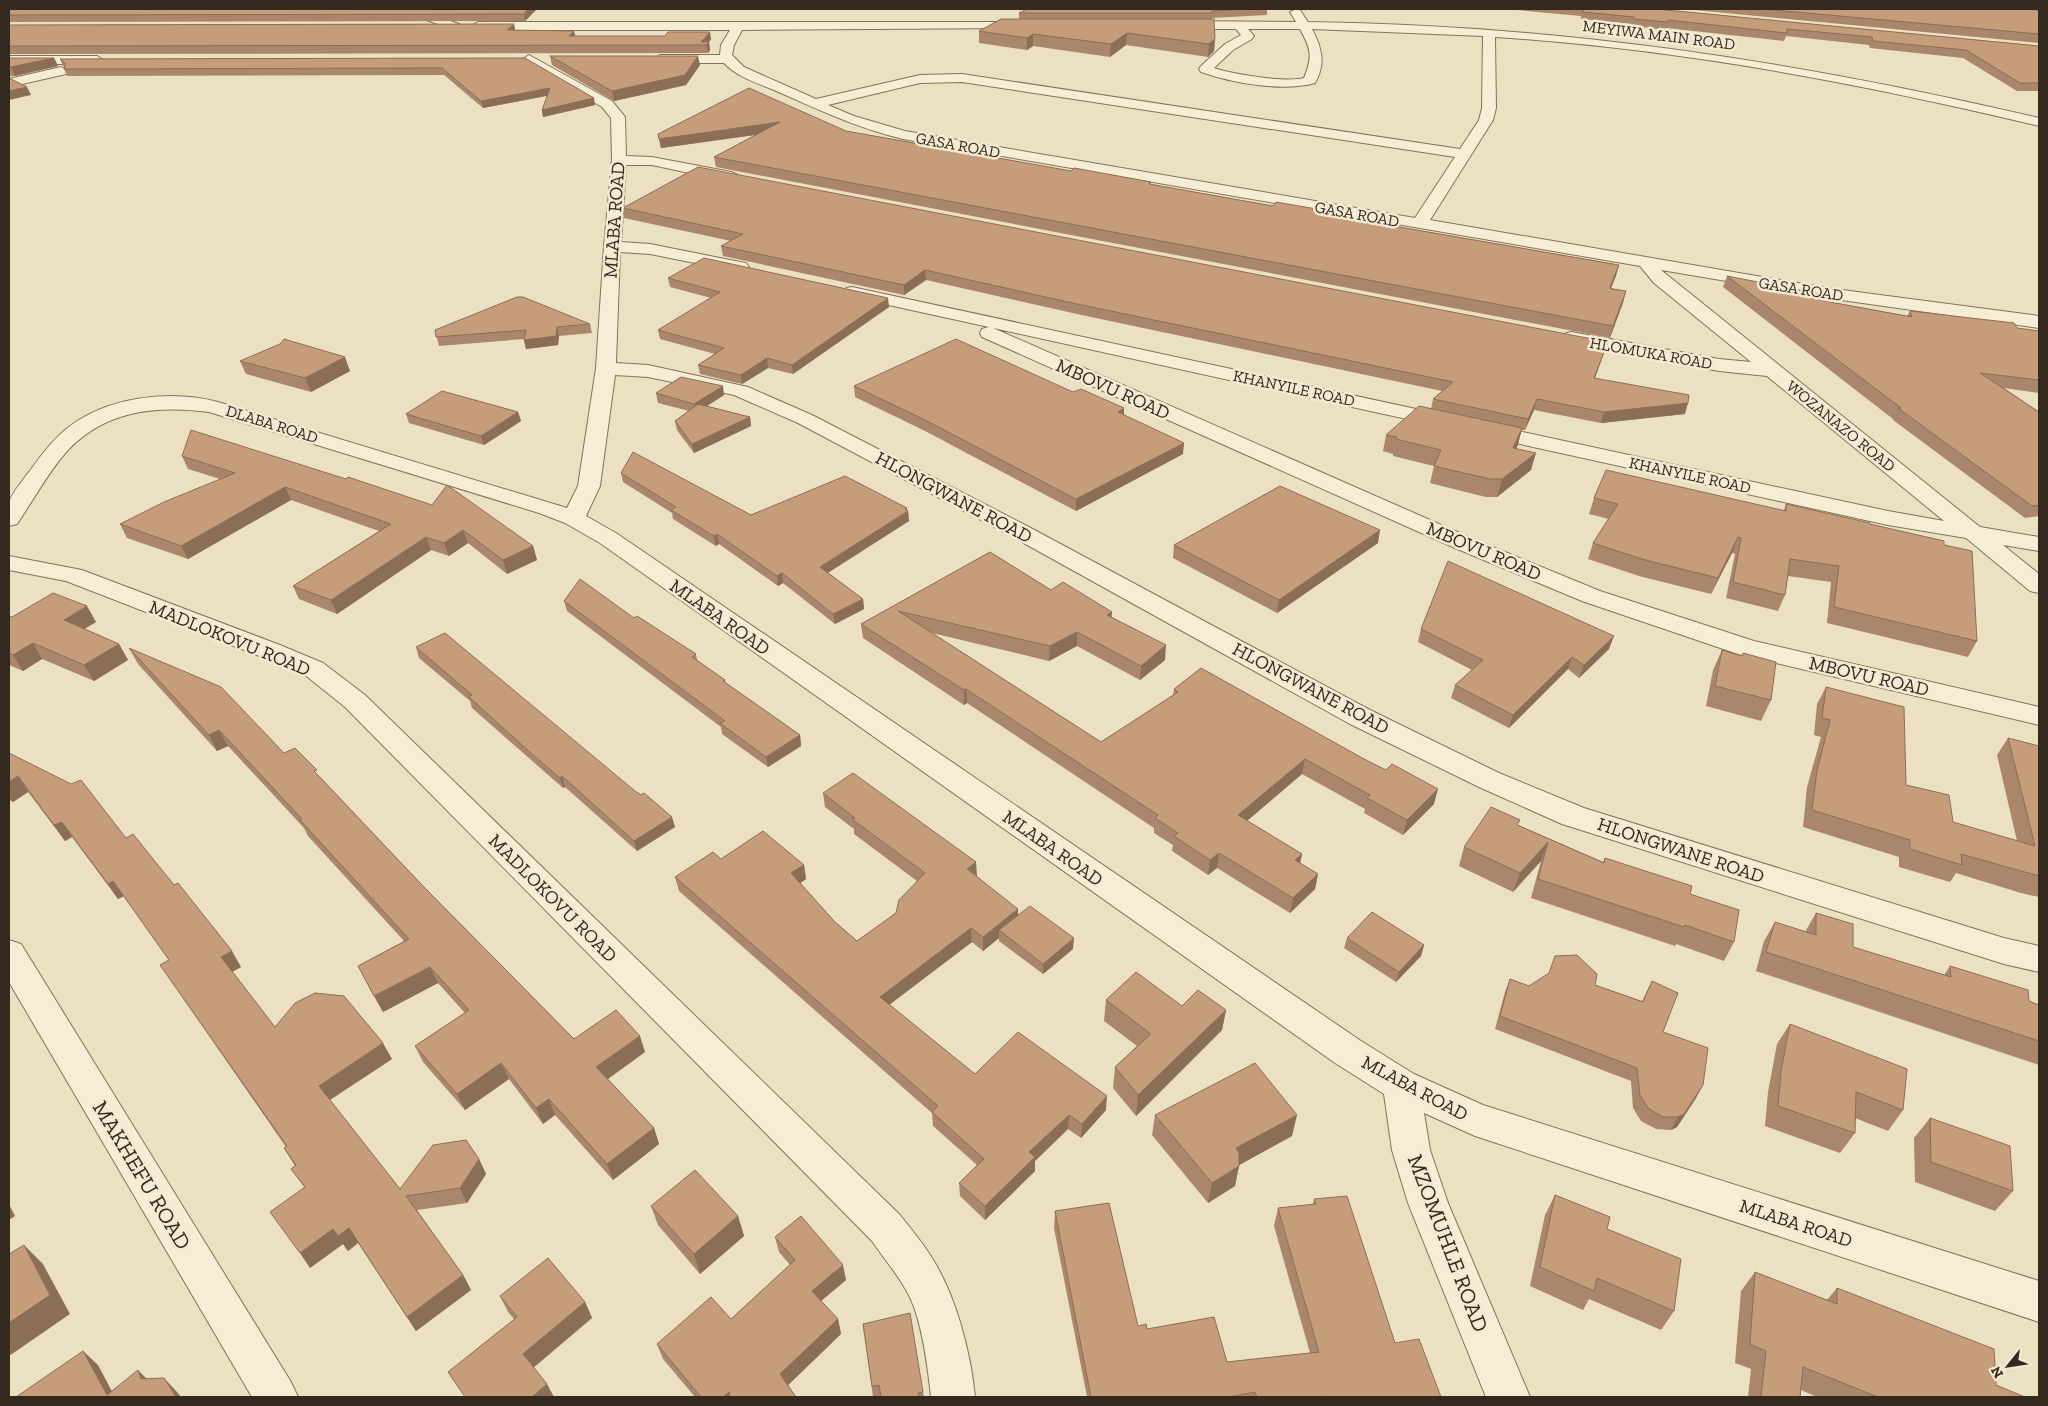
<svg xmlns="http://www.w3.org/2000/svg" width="2048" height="1406" font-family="'Zilla Slab',serif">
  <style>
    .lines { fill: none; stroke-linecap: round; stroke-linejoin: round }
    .minor-casing { stroke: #83725b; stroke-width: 2 }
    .minor { fill: #f6edd5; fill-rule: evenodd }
    .wall { fill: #aa876a }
    .shaded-wall { fill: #8b6e56 }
    .building { fill: #c69d7b; stroke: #8b6e56 }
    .labels { text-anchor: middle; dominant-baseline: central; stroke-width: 5; stroke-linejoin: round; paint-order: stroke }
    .far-street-label { font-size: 16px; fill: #34291e; stroke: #f3ead1 }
    .street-label { font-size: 19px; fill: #34291e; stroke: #f3ead1 }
    .near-street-label { font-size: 22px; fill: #34291e; stroke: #f3ead1 }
  </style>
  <rect width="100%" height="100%" fill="#ebe0c2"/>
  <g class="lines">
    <defs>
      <path id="minor" d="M412 9H423L424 12 459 24 461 26 455 30 415 16Z
        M1297 9 1300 10 1308 22C1557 25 1797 61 2039 118V126C1860 83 1679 49 1495 37L1496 108 1493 120 1430 220 1827 288 2039 316V328L1827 298 1661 270 1980 527 2039 537V551L2003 545 2039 574V593L2030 591 1966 538 1888 525 993 328 1471 538 1600 591 1754 641 2039 707V725L1738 654 1582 601 1455 548 982 337 980 333 982 329 989 327 852 297 846 296 843 292 846 288 852 287 1888 511 1944 521 1767 376 1719 371 1564 342 1562 338 1564 334 1571 332 1719 359 1751 362 1654 283 1640 266 903 139C857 128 817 109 774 90 757 83 737 77 724 63H660L654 59 660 55H720L721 45 730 30H478L472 26 478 22H1025L1029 24 1031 26 1029 28 742 30 734 45 732 55 744 67 816 99 920 75 962 74 1460 149 1479 120 1482 108 1483 36 1312 29C1322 48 1326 64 1315 83 1283 92 1232 83 1201 72L1199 69 1201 66 1225 44 1241 35 1236 29H1178L1172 25 1178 21 1296 22 1290 12ZM1248 29H1300C1311 49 1313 56 1304 78 1286 83 1232 74 1214 68L1233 50 1252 39 1254 36ZM962 82 1455 157 1415 218 905 131 854 116 828 105 920 83Z
        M529 55 612 101 625 117 626 156 652 157 731 172 736 174 739 177 736 180 731 182 652 165H626L621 242 650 244 740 262 746 263 749 267 746 271 740 272 650 254 620 252 616 363 648 365 748 387 812 415 1027 526 1370 710 1499 773 1584 808 2004 938 2039 946V972L2004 964 1562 824 1479 787 1350 724 1011 536 798 423 734 395 648 377 615 375 600 486 586 516 616 533 1361 1041 1414 1074 1483 1105 2039 1281V1322L1475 1136 1424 1113 1430 1150 1448 1203 1530 1397H1486L1408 1203 1392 1150 1384 1094 1335 1063 600 543 565 523 539 513 209 412C153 405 100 411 62 457 45 478 32 502 17 524L9 526C9 519 7 510 9 503 11 494 26 476 32 468 42 454 52 441 65 430 105 397 169 389 218 402L567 508 578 486 596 368 604 246 612 160 611 118 602 107 525 62 523 59Z
        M9 56H97L103 60 97 64H9Z
        M61 67 67 71 66 74 9 87V79Z
        M9 556 82 570 280 645 323 663 365 695 900 1215C911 1229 923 1243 932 1258 956 1296 971 1353 975 1397H931C928 1369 924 1337 915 1310 907 1285 887 1263 872 1241L345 707 305 675 262 657 66 581 9 570Z
        M9 940 21 944 291 1382 298 1397H252L9 982Z"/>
    </defs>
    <use href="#minor" class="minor-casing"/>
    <use href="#minor" class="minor"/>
  </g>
  <path class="wall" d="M9 9H537L525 21 9 22V23Z
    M1027 9H1267V15L1212 18 1215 39 1214 51 1208 57 1126 45 1110 57 1033 46 1027 50 979 43V31L1019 19V13Z
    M1506 9H1656L2039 46V91H2017L1963 58 1870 48 1869 45 1786 36 1784 41 1666 28V30L1632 26V24L1581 19V16Z
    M1684 9H2019L2039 10V43Z
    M514 24 515 30 575 36 711 39 709 42 710 50 708 53 9 54V55V25Z
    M550 56 700 65 686 85 614 101 552 65Z
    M9 58H54L58 66 15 76H9Z
    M525 58 595 105 543 117 542 110 547 96 483 108 444 75 67 76 64 69V67L63 66 60 59Z
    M846 131 1071 171 1151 182V184L1273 206 1345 214V216L1354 219 1619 265 1611 288 1626 291 1610 338 716 167 714 157 756 135 661 148 658 134Z
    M623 208 1608 342 1595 378 1685 414 1601 423 1534 410 1525 430H1522L1516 449 1531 470 1497 497H1486L1430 483 1434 466 1393 456V454L1383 451 1386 435 1431 409 1433 399 1442 391 1077 314 926 280 904 295 723 256 721 246 731 241 624 218Z
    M1727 276 1819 300 1907 316 1910 311 2017 328 2039 331V393L2004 388 2039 412V516L2025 518 1893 420V419L1723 287Z
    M668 278 889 307 793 374 768 368 742 384 700 374 698 365 715 354 660 339 658 330 711 298 670 287Z
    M590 324 592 333 559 336 558 345 526 349 524 339 439 346 435 330Z
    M240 361 350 371 311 392 246 374Z
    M854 386 1124 415 1183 454 1076 511 925 431 855 397Z
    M656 393 724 395 707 406 750 417 751 426 694 453 677 430 675 421 689 411 658 403Z
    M518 412 521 421 484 445 409 423 406 414Z
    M182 456 533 546 537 560 507 574 468 543 449 556 431 550 337 614 299 599 293 586 379 531 291 500 188 559 127 538 120 524 220 479 188 469Z
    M621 473 751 515 907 508V510L908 511 909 521 828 573 863 599 864 609 835 624 783 583 778 586 719 544 716 546 673 519 672 513 623 482Z
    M1594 498 1784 510 1786 504 1870 524 1944 545 1977 641 1968 657 1827 623 1831 582 1788 576 1785 595 1778 611 1726 598 1735 554 1732 553 1711 594 1639 576 1588 559 1593 543 1609 519 1589 514Z
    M1378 543 1277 613 1173 558 1174 545Z
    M990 552 1051 590 1112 617 1165 660 1140 680 1077 646 1049 661 932 633 1101 742 1173 695 1174 689 1434 804 1403 835 1364 813 1365 809 1302 774 1247 821 1302 854 1300 863 1318 874 1315 889 1290 913 1217 868 1208 875 1172 851 1173 845 1154 833V828L967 703 964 705 863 638 861 624Z
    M564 601 634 618 696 654 697 660 725 680 726 683 800 735 801 746 768 767 722 734 721 727 567 611Z
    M9 616 12 617 96 622 84 629 119 644 128 660 94 681 42 659 23 671 9 665Z
    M1421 629 1609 649 1579 678 1568 669 1509 728 1451 698 1455 685 1472 670 1418 642Z
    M416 647 675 827 637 851 565 787 563 788 472 708 470 701 419 658Z
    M129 648 320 777 422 885 574 1039 645 1052 608 1079 654 1128 659 1144 613 1180 555 1115 543 1124 509 1079 465 1110 423 1062 415 1046 465 1013 438 983 383 1012 358 966 404 941 308 836 304 828 228 746 217 751 138 664Z
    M1722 650 1742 656 1743 653 1771 700 1761 721 1706 706 1713 670Z
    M1826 687 1906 785 1953 822 2017 841 1997 755 2008 738 2039 746V897L2021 893 1956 873 1950 882 1899 867V857L1803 827 1807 787 1821 737 1814 735 1817 704Z
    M9 753 126 838 174 885 241 967 232 972 275 1027 392 1059 330 1100 400 1189 479 1159 486 1174 467 1203 417 1210 463 1275 471 1290 416 1331 358 1243 348 1251 343 1244 310 1268 305 1188 291 1169 295 1166 284 1148 286 1147 160 965 169 960 124 896 118 899 72 837 65 841 28 792 13 802 9 800Z
    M823 793 977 876 1018 915 1073 949 1043 974 999 941V938L983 951 972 942 889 1005 975 1074 1106 1110 1081 1138 1068 1129 1035 1161V1171L985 1220 960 1196 959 1183 977 1165 933 1126 932 1113 679 891 675 877 721 859 804 865 806 879 800 883 835 922 857 941 896 913 917 881 854 834V829L825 807Z
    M1518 825 1603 862 1605 858 1690 894 1734 942 1724 961 1676 944 1675 946 1531 898 1541 861 1513 892 1459 866 1464 847Z
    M1816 913 1853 947 1944 975 1950 966 2029 1001 2039 1005V1065L1756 971 1764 941 1775 922 1805 932Z
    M1347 938 1424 945 1421 956 1396 982 1344 948Z
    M1510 979 1529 986 1595 985 1642 1001 1652 981 1663 1032 1696 1098 1677 1127 1671 1130 1656 1129 1641 1121 1633 1108 1631 1081 1495 1029 1505 992Z
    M1106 1000 1226 1010 1222 1030 1136 1116 1113 1088 1115 1067 1137 1046 1104 1021Z
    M1790 1024 1903 1110 1888 1131 1855 1118V1133L1840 1153 1765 1126 1768 1092 1777 1044Z
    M1155 1115 1292 1136 1239 1165 1235 1186 1208 1203 1152 1135Z
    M1930 1118 2013 1191 1995 1211 1915 1182 1914 1138Z
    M1555 1195 1607 1229 1674 1311 1661 1330 1589 1299 1583 1310 1530 1286 1545 1215Z
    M1314 1199 1395 1343 1441 1397H1087L1054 1228 1055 1211 1138 1326 1227 1362 1310 1353 1274 1226 1278 1208 1313 1204Z
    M651 1206 738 1216 744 1236 700 1274 658 1225Z
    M775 1237 846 1280 821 1301 838 1319 841 1334 788 1385 796 1397H695L663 1359 657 1344 731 1319 790 1265 779 1252Z
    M1755 1272 1827 1300 1837 1288 1996 1385 2025 1397H1817L1801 1390 1800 1397H1748L1751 1369 1735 1363 1741 1291Z
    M500 1296 585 1302 592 1318 465 1397 514 1319 508 1312Z
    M863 1324 923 1392 924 1397H873Z"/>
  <path class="shaded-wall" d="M528 9H537L525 21 524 14Z
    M514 24 515 31 507 30Z
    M574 31 576 39 569 36Z
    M710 32 711 39 709 42 710 50 708 53 706 45 701 42Z
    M1127 33 1126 45 1110 57 1111 44Z
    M1033 34V46L1027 50V38Z
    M1215 39 1214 51 1208 57 1209 44Z
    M698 56 700 65 686 85 614 101 612 91Z
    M54 58 58 66 15 76 11 67Z
    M27 87 31 95 9 100V91Z
    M550 88 551 95 483 108 481 101Z
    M594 98 595 105 543 117 542 110Z
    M780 122 781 131 661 148 659 139Z
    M1619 265 1616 276 1607 298 1610 287Z
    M925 270 926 280 904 295V285Z
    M1626 291 1623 303 1610 338 1613 326Z
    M888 298 889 307 793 374 792 365Z
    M557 327 559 336 558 345 526 349 524 340Z
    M1608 342 1604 352 1591 389 1594 378Z
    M345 357 350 371 311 392 305 378Z
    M767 358 768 368 742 384 741 375Z
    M723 386 724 395 696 413 694 404Z
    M1537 399 1534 410 1525 430 1528 419Z
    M1688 403 1685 414 1601 423 1604 412Z
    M1124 408V420L1118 412Z
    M518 412 521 421 484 445 481 436Z
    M750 417 751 426 694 453 692 444Z
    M1522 428 1518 445 1508 465 1513 448Z
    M1184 443 1183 454 1076 511V499Z
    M1536 453 1531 470 1497 497 1502 479Z
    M285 487 291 500 188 559 181 546Z
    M907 508V511H908L909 521 821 577 820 567Z
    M463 530 468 543 449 556 444 543Z
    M1380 530 1378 543 1277 613 1279 600Z
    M717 534 719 544 716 546 714 536Z
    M426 537 431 550 337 614 331 600Z
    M1738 537 1732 553 1711 594 1718 578Z
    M533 546 537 560 507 574 503 560Z
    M782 573 783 583 778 586 777 576Z
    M863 599 864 609 835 624 833 614Z
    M87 606 96 622 73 636 64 620Z
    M1112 612 1111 626 1107 615Z
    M1077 632V646L1049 661 1050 646Z
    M1614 636 1609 649 1579 678 1584 665Z
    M33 643 42 659 23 671 13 655Z
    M119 644 128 660 94 681 84 665Z
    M1166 645 1165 660 1140 680 1141 666Z
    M1572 657 1568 669 1509 728 1513 715Z
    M966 689 967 703 964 705V690Z
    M219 730 228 746 217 751 209 735Z
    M800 735 801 746 768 767 766 757Z
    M1305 759 1302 774 1236 830 1238 815Z
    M18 776 28 792 13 802 9 797V782Z
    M562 776 565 787 563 788 560 778Z
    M1438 789 1434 804 1403 835 1407 820Z
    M672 817 675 827 637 851 634 841Z
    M62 822 72 837 65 841 54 825Z
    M1548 842 1541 861 1513 892 1520 873Z
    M1219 853 1217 868 1208 875 1210 860Z
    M1302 854 1299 869 1295 860Z
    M976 862 977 876 967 869Z
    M804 865 806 879 793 888 791 873Z
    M1318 874 1315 889 1290 913 1293 898Z
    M113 881 124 896 118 899 108 884Z
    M1018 909V923L999 930V938L983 951V937Z
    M971 928 972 942 881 1011 880 997Z
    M1074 938 1073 949 1043 974V964Z
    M1424 945 1421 956 1396 982 1399 972Z
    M232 951 241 967 230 973 221 957Z
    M430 967 438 983 383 1012 374 996Z
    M1226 1010 1222 1030 1136 1116 1138 1095Z
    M640 1036 645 1052 602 1083 596 1067Z
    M383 1043 392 1059 328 1101 319 1086Z
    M501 1063 509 1079 465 1110 457 1094Z
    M1703 1085 1696 1098 1677 1127 1671 1130 1678 1117Z
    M1107 1096 1106 1110 1081 1138 1082 1124Z
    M549 1099 555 1115 543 1124 536 1108Z
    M1069 1115 1068 1129 1035 1161V1171L985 1220V1206L1029 1152Z
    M1297 1115 1292 1136 1232 1169 1236 1148Z
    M654 1128 659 1144 613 1180 607 1164Z
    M479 1159 486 1174 467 1203 460 1188Z
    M1239 1166 1235 1186 1208 1203 1212 1183Z
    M9 1204 15 1216 9 1220Z
    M738 1216 744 1236 700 1274 694 1254Z
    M349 1228 358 1243 348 1251 343 1244 310 1268 300 1253 333 1229Z
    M24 1245 43 1264 70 1314 9 1356V1323Z
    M843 1265 846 1280 815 1306 812 1291Z
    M463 1275 471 1290 416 1331 407 1317Z
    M585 1302 592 1318 532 1369 523 1354Z
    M838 1319 841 1334 784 1389 780 1374Z
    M83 1351 98 1365 115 1397 107 1395Z
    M138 1370 152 1384 141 1379Z
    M164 1378 177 1392 181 1397H176Z
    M547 1384 554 1397H532Z
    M729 1392 731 1397H723Z"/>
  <path class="building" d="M9 9H528L524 14 9 15Z
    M1027 9H1249L1212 11V13H1019Z
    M1581 9H1656L2039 46V83H2020L1966 50 1873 41 1872 37 1787 29V33L1668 20V22L1634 19V17L1583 12 1584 9Z
    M1762 9H2019L2039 10V34Z
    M1001 19H1214L1215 39 1209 44 1127 33 1111 44 1033 34 1027 38 979 31Z
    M514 24 507 30 574 31 569 36H665L668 32H710L701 42H709L706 45 9 46V25Z
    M550 56H698L685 75 612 91Z
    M9 58H54L11 67H9Z
    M525 58 594 98 542 110 550 88 481 101 442 68 64 69 66 64 60 59Z
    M11 79 27 87 9 91V80Z
    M749 88 846 131 1071 171 1074 168 1151 182 1149 184 1273 206 1276 202 1345 214 1344 216 1354 218 1353 219 1619 265 1610 287 1611 289 1626 291 1613 326 714 157 780 122 659 139 658 134Z
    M698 167 1608 342 1594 378 1689 395 1688 403 1604 412 1537 399 1528 419 1433 399 1453 382 1077 304 925 270 904 285 721 246 743 234 623 208Z
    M704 258 888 298 792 365 767 358 741 375 698 365 724 348 658 330 720 292 668 278Z
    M1727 276 1820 294 1819 300 1912 317 1910 311 2014 323 2017 328 2039 331V380L1980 373 2039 412V505L2032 506 1898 408H1901Z
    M517 297H523L590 324 557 327 556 336 524 340 526 330 436 337 435 330Z
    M284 339 345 357 305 378 240 361 280 344Z
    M956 339 1073 392 1081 389 1124 408 1118 412 1184 443 1076 499 925 420 854 386Z
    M681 377 723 386 694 404 656 393Z
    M442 391 518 412 481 436 406 414Z
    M698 404 750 417 692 444 675 421Z
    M1419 406 1522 428 1513 448 1536 453 1502 479H1490L1434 466 1441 450 1396 439 1397 437 1386 435Z
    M191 430 346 479 348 477 432 505 447 485 533 546 503 560 463 530 444 543 426 537 331 600 293 586 391 524 285 487 181 546 120 524 164 502 235 473 182 456Z
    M633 452 751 515 845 476 907 508 905 509 908 511 820 567 863 599 833 614 782 573 777 576 717 534 714 536 671 510 676 507 621 473Z
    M1606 470 1786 511V504L1870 523V524L1944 541V545L1972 551 1977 641 1834 607 1839 566 1790 559 1785 595 1733 582 1741 538 1738 537 1718 578 1645 560 1593 543 1618 504 1594 498Z
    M1280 486 1380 530 1279 600 1174 545Z
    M990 552 1051 590 1063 582 1112 612 1107 615 1166 645 1141 666 1077 632 1050 646 898 611 1101 742 1178 692 1174 689 1201 668 1364 759 1386 770 1392 764 1438 789 1407 820 1367 798 1370 795 1305 759 1238 815 1302 854 1295 860 1318 874 1293 898 1219 853 1210 860 1174 836 1178 833 1155 818 1158 815 966 689 964 690 861 624Z
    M1448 561 1614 636 1584 665 1572 657 1513 715 1455 685 1483 660 1421 629Z
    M580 579 634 618 637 616 696 654 692 657 725 680 723 681 800 735 766 757 720 723 725 721 564 601Z
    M53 593 87 606 64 620 119 644 84 665 33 643 13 655 9 653V616L12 617Z
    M445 633 635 791 641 795 644 793 672 817 634 841 562 776 560 778 533 755 469 697 472 695 416 647Z
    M129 648 221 687 284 753 295 748 317 770 314 771 422 885 574 1039 616 1010 640 1036 596 1067 654 1128 607 1164 549 1099 536 1108 501 1063 457 1094 415 1046 469 1010 430 967 374 996 358 966 409 939 300 820 302 819 219 730 209 735Z
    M1722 650 1742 656 1743 653 1776 662 1771 700 1715 686Z
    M1826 687 1904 707 1906 785 1949 795 1953 822 2035 846 2008 738 2039 746V876L1961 854 1962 865 1910 849V840L1812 810 1817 770 1830 720 1822 718Z
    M9 753 71 784 81 780 126 838 133 834 174 885 178 883 232 951 221 957 275 1027 295 1003 315 993 344 996 383 1043 319 1086 400 1189 433 1145 466 1140 479 1159 460 1188 406 1196 463 1275 407 1317 349 1228 338 1236 333 1229 300 1253 270 1212 305 1187 291 1169 296 1165 284 1148 287 1146 160 965 169 960 113 881 108 884 62 822 54 825 18 776 9 782Z
    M853 773 976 862 967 869 1018 909 983 937 971 928 880 997 975 1074 1018 1032 1107 1096 1082 1124 1069 1115 1029 1152 1035 1157 985 1206 959 1183 984 1159 932 1112 938 1106 675 877 713 852 721 859 763 831 804 865 791 873 835 922 857 941 896 913 899 900 925 873 852 819 855 818 823 793Z
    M1491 807 1520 820 1517 825 1604 863 1605 858 1692 886 1690 894 1739 910 1734 942 1685 925 1684 927 1538 879 1548 842 1520 873 1464 847Z
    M1030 906 1074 938 1043 964 999 930Z
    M1372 912 1424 945 1399 972 1347 938Z
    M1816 913 1853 924V947L1951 977 1950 966 2028 990 2029 1001 2039 1005V1041L1766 952 1775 922 1816 935Z
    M1577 955 1597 974 1595 985 1643 1002 1652 981 1678 993 1663 1032 1708 1048 1703 1085 1684 1114 1678 1117H1663L1648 1108 1640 1095 1637 1068 1500 1016 1510 979 1529 986 1549 973 1555 956Z
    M1136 972 1182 1006 1198 990 1226 1010 1138 1095 1115 1067 1151 1034 1106 1000Z
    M1790 1024 1907 1069 1903 1110 1856 1092 1855 1133 1778 1106 1781 1071Z
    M1255 1063 1297 1115 1236 1148 1239 1153V1166L1212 1183 1155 1115Z
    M1930 1118 2010 1146 2013 1191 1931 1162Z
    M695 1170 738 1216 694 1254 651 1206Z
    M1555 1195 1610 1217 1607 1229 1681 1259 1674 1311 1597 1278 1594 1291 1540 1267Z
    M1347 1196 1395 1343 1419 1339 1441 1397H1327V1396L1320 1397H1257L1255 1392 1229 1397H1091L1055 1211 1109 1203 1138 1326 1146 1324 1147 1329 1214 1317 1227 1362 1319 1352 1278 1208 1316 1204 1314 1199Z
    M801 1216 843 1265 812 1291 838 1319 780 1374 796 1397H730L729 1392 723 1397H701L657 1344 711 1297 731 1319 795 1260 775 1237Z
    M24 1245 50 1295 9 1323V1254Z
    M548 1258 585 1302 523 1354 547 1384 532 1397H465L448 1372 517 1317 500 1296Z
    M1755 1272 1837 1304V1288L1994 1349 1996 1385 2025 1397H1878L1803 1367 1800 1397H1761L1766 1351 1750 1344Z
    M910 1313 923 1392 918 1393 919 1397H881L879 1385 872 1386 863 1324Z
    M83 1351 107 1395 138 1370 141 1379 164 1378 176 1397H16Z"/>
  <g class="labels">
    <g class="far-street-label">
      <text transform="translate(1659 35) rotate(7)">MEYIWA MAIN ROAD</text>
      <text transform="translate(958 145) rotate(10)">GASA ROAD</text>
      <text transform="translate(1357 214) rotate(10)">GASA ROAD</text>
      <text transform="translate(1801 289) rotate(9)">GASA ROAD</text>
      <text transform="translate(1651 353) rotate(10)">HLOMUKA ROAD</text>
      <text transform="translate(1294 388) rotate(12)">KHANYILE ROAD</text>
      <text transform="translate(272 424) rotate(17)">DLABA ROAD</text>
      <text transform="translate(1841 426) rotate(39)">WOZANAZO ROAD</text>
      <text transform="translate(1690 475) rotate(12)">KHANYILE ROAD</text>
    </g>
    <g class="street-label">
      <text transform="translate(614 220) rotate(-86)">MLABA ROAD</text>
      <text transform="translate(1113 389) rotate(24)">MBOVU ROAD</text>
      <text transform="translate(954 497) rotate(28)">HLONGWANE ROAD</text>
      <text transform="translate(1484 551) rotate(23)">MBOVU ROAD</text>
      <text transform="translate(720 617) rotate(35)">MLABA ROAD</text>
      <text transform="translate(230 638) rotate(22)">MADLOKOVU ROAD</text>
      <text transform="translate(1869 676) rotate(13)">MBOVU ROAD</text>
      <text transform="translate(1311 688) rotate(28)">HLONGWANE ROAD</text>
      <text transform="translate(1053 848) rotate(35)">MLABA ROAD</text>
      <text transform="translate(1681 850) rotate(18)">HLONGWANE ROAD</text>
      <text transform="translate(553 898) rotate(45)">MADLOKOVU ROAD</text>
      <text transform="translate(1415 1088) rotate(28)">MLABA ROAD</text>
      <text transform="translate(1796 1223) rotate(18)">MLABA ROAD</text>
    </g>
    <g class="near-street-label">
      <text transform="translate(142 1175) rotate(59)">MAKHEFU ROAD</text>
      <text transform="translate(1448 1243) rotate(69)">MZOMUHLE ROAD</text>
    </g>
  </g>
  <rect width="2048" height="1406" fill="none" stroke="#34291e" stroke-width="20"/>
  <g transform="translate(2008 1366) rotate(240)" stroke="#f3ead1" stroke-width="4" paint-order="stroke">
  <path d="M0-4L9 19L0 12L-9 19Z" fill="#34291e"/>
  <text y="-8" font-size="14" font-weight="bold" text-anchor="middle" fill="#34291e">N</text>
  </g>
</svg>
